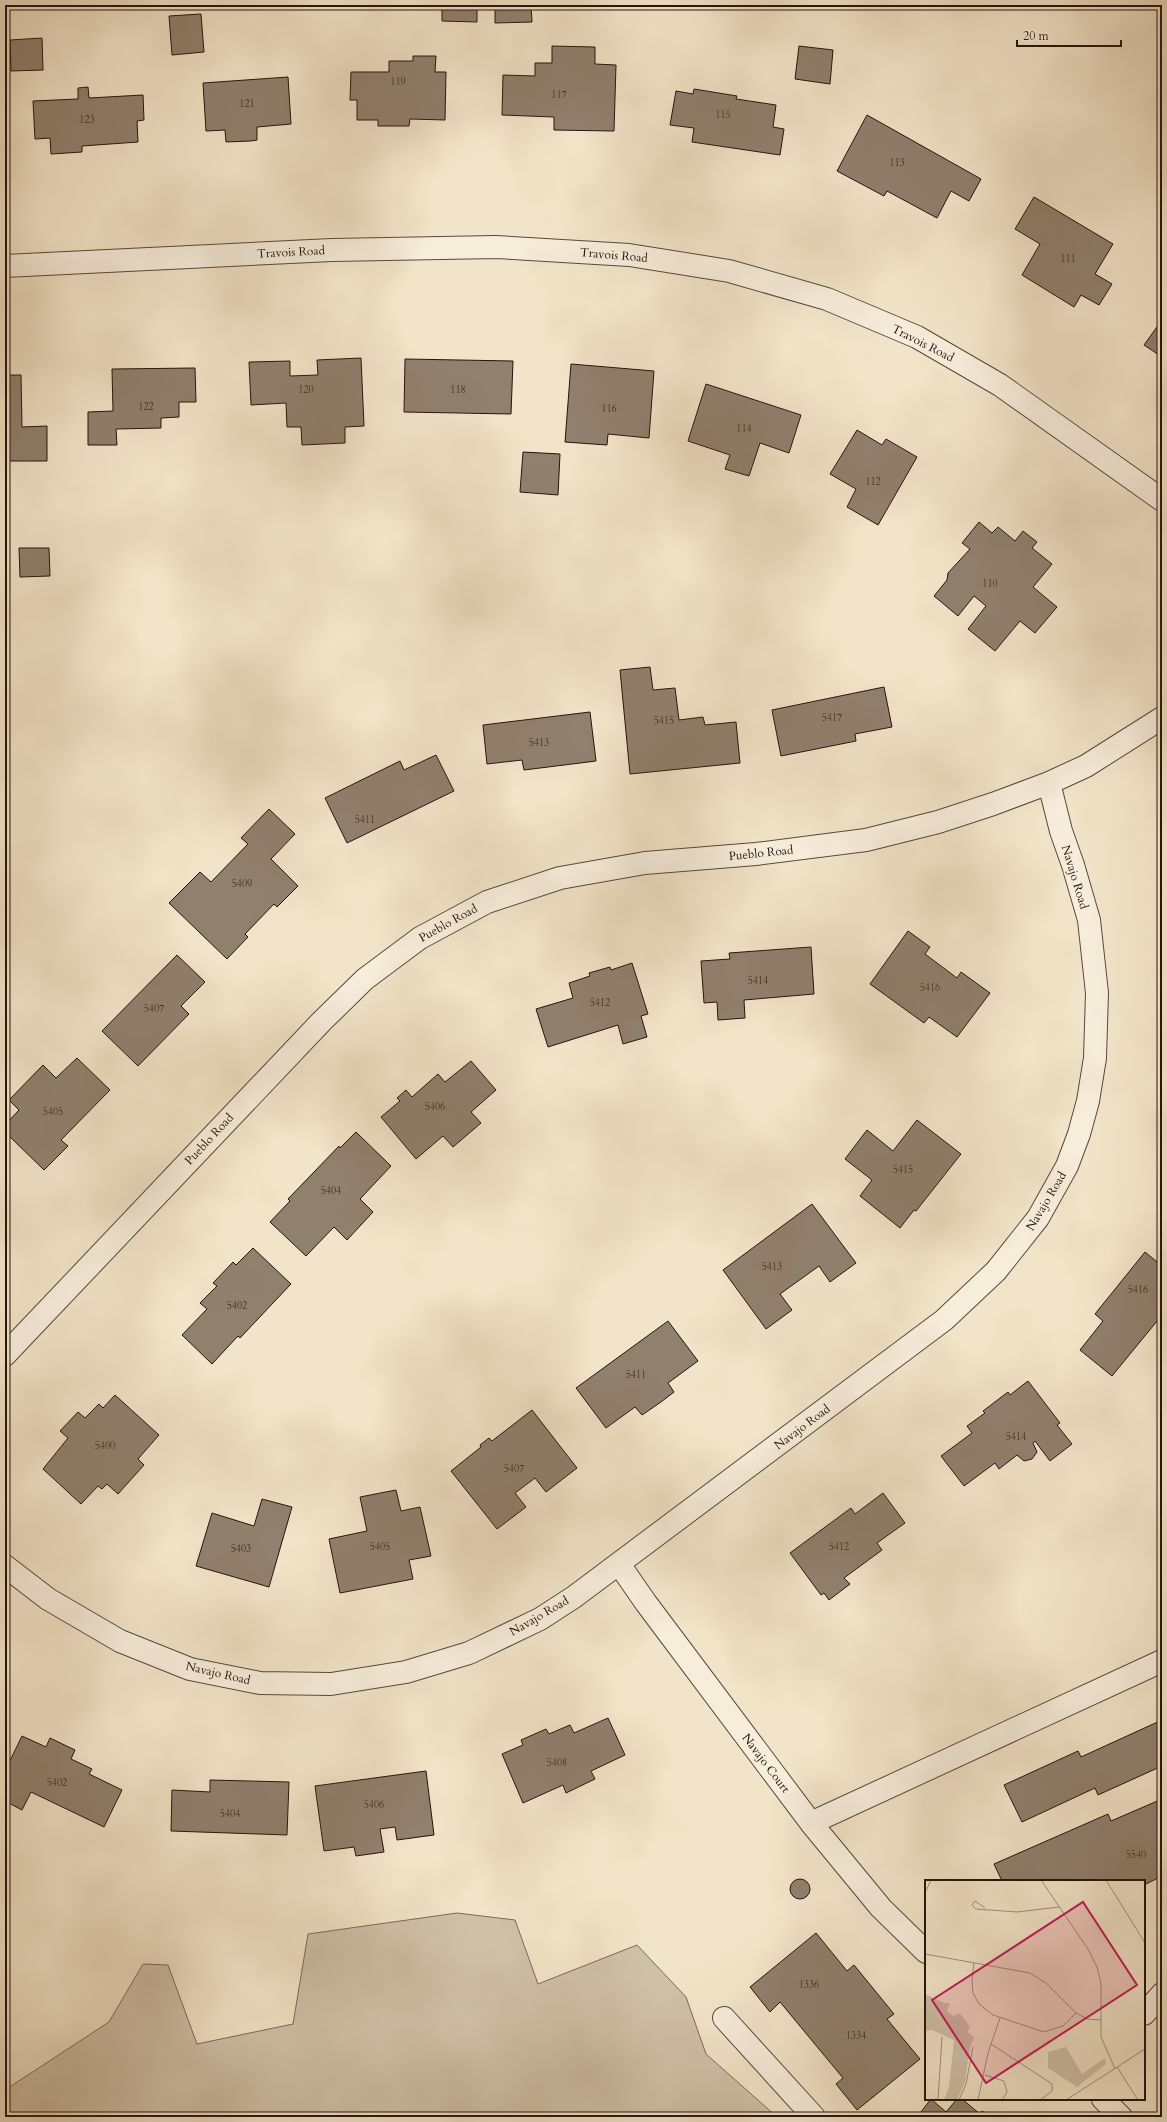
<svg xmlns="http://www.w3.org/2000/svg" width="1167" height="2122" font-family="Cardo,serif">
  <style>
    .green { fill: #cfc1a8; stroke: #7a6a5a }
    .building { fill: #90806e; stroke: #25140c }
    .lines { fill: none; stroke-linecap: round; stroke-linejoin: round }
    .minor-casing { stroke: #58483b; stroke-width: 24 }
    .minor { stroke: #f7eddb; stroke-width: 22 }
    .labels { text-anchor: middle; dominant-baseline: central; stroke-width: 3.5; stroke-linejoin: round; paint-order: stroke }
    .number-label { font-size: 10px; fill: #402f24 }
    .street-label { font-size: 12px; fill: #25140c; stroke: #f7eddb }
    .inset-road { fill: none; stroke: #a0917d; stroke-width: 1 }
    .view { fill: #c2185b; fill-opacity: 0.15; stroke: #c2185b; stroke-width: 2 }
    .inset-edge { fill: none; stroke: #25140c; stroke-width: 2 }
  </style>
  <rect width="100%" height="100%" fill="#f2e4c8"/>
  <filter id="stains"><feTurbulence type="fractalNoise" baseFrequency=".005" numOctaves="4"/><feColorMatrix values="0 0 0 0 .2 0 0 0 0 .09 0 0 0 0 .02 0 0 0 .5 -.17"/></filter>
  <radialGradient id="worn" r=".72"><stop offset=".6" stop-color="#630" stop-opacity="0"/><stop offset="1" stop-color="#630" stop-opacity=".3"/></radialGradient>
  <path class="green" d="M457 1913 515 1920 538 1984 637 1945 686 1997 706 2054 777 2117H5V2090L109 2022 143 1964 168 1965 197 2044 293 2024 308 1934Z"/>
  <path class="building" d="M433 5H477V22L442 21V9H433Z
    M495 5H531L532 22 495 23Z
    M201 14 204 52 172 55 169 16Z
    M42 38 43 70 11 71 10 40Z
    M552 46 595 47V64L616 65 614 131 554 130V117L502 115 503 75 535 76V63H552Z
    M799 46 833 50 830 84 795 79Z
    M413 56H436L435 72H446L445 120 410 119 409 126H378V120H357V100H350L351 72H389V61H413Z
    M288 77 291 124 257 127V140L251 141 226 142 225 130 206 131 203 83Z
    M88 87 89 98 143 95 144 120 137 121 138 142 82 146V152L51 154 50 138 35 139 33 101 78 99V88Z
    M694 89 737 96 736 99 776 105 773 127 784 129 780 155 692 142 694 128 670 125 676 91 693 94Z
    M867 115 981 179 969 201 951 191 937 218 887 191 884 196 837 171Z
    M1034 197 1113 244 1095 274 1112 284 1099 305 1081 295 1074 307 1022 275 1040 244 1015 229Z
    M1162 320V357L1144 345Z
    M361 358 364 426 345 427V443L302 445 301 427H287L286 403 251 405 249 362 290 361V376L318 375 317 360Z
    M405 359 513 361 511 414 404 412Z
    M571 364 654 371 649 438 608 434 607 445 565 442Z
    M195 368 196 402H179V417L161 418V428L116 429 117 445H88V412L113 411 112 369Z
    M5 375H21L22 427 47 426V461H5Z
    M706 384 801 415 789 453 760 443 749 476 725 469 730 455 688 441Z
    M857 430 882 445 886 439 917 457 878 525 847 507 856 489 830 474Z
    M523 452 560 454 558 495 520 492Z
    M979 522 992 533 998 527 1015 541 1023 531 1037 542 1032 548 1052 564 1033 587 1057 607 1035 633 1020 621 995 651 968 629 986 606 974 596 958 616 934 596 947 580 948 573 970 549 962 543Z
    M19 548H49L50 576 20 577Z
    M650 667 653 690 675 688 679 720 703 717 705 725 736 722 740 763 630 774 620 670Z
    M884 687 892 727 855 734 856 741 781 756 772 710Z
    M590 712 596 761 524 770 522 760 487 764 483 725Z
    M436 755 454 791 347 843 325 798 400 761 404 770Z
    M269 809 295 834 271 859 298 886 277 907 274 904 247 932 245 934 248 937 227 959 169 903 200 872 211 882 248 844 241 838Z
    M908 931 930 947 925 954 957 978 961 972 990 993 957 1037 929 1017 924 1023 870 984Z
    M811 947 814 994 744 1000 745 1018 718 1020 717 1002 704 1003 701 961 730 959 729 953Z
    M177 955 205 982 181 1006 189 1014 138 1066 102 1031Z
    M632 963 648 1014 641 1016 647 1037 623 1044 618 1025 548 1047 536 1009 573 998 569 983 590 976 589 973 610 967 611 970Z
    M77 1058 110 1090 61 1140 68 1146 44 1170 5 1132V1125L19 1110 9 1100 43 1065 56 1078Z
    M471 1061 496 1090 471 1112 481 1123 453 1147 443 1136 416 1159 381 1117 400 1101 397 1098 406 1090 412 1097 438 1074 445 1082Z
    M917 1120 961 1154 916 1211 914 1210 900 1228 860 1196 872 1180 845 1159 867 1130 893 1151Z
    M356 1132 391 1166 360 1199 373 1212 347 1240 334 1227 306 1256 270 1222 290 1201 288 1199 339 1146 340 1148Z
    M812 1204 856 1263 830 1282 819 1266 780 1294 792 1310 766 1329 723 1270Z
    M253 1248 291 1284 240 1338 238 1336 212 1364 182 1335 207 1309 200 1303 217 1286 213 1283 233 1262 236 1265Z
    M1145 1252 1162 1266V1315L1112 1376 1080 1350 1103 1321 1095 1314Z
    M668 1321 698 1361 668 1383 674 1392 661 1402 642 1415 635 1407 606 1428 576 1388Z
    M1028 1381 1060 1423 1057 1425 1072 1444 1050 1461 1035 1441 1033 1443 1037 1452 1032 1459 1024 1461 1017 1455 999 1469 995 1463 964 1486 941 1456 972 1433 967 1426 985 1413 983 1411 1008 1392 1010 1395Z
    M115 1395 159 1435 138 1459 144 1465 118 1494 107 1484 102 1489 98 1486 81 1504 43 1469 68 1438 60 1431 78 1412 85 1418 99 1404 103 1408Z
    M532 1410 577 1468 546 1492 535 1478 515 1493 526 1507 497 1529 451 1471 481 1447 480 1445 489 1438 492 1441Z
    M396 1490 401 1511 420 1507 431 1556 409 1560 413 1579 340 1593 329 1539 367 1531 360 1497Z
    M883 1493 905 1523 877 1543 882 1550 844 1578 850 1584 829 1600 824 1593 821 1595 790 1553 851 1508 855 1514Z
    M262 1499 292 1507 269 1587 196 1566 212 1513 254 1526Z
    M608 1718 625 1755 591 1771 595 1779 566 1793 563 1785 523 1803 502 1754 523 1745 521 1740 546 1729 549 1734 570 1725 574 1733Z
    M1162 1720V1766L1098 1795 1095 1788 1022 1822 1004 1785 1078 1751 1081 1757Z
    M22 1736 46 1747 50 1738 75 1750 71 1759 92 1769 89 1774 122 1790 104 1827 31 1792 22 1810 5 1801V1786L7 1781 5 1780V1771Z
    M426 1771 434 1835 397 1840 395 1827 380 1829 384 1852 356 1856 354 1847 324 1851 315 1786Z
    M210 1780 289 1782 287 1835 171 1831 172 1790 210 1792Z
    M1162 1799V1876L1144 1885V1881H1002L994 1864 1108 1814 1111 1821Z
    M790 1889a10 10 0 1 1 20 0a10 10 0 1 1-20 0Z
    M816 1933 847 1971 854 1965 894 2014 887 2019 920 2059 857 2110 836 2084 843 2078 780 2002 770 2012 750 1987Z
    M931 2099 946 2112 957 2099H962L980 2114 982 2111 990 2117H917Z"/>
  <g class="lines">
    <defs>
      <path id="minor" d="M5 266 332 250 496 247 629 255 729 271 827 299 917 337 1000 385 1162 500
        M5 1355 322 1021 365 979 420 938 487 902 560 878 645 863 756 854 866 840 938 822 993 804 1049 783 1086 766 1162 718
        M619 1564 646 1603 811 1823 881 1908 926 1952
        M5 1566 48 1599 120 1641 190 1669 260 1683 331 1684 406 1672 469 1653 540 1619 574 1597 944 1320 996 1271 1038 1218 1067 1166 1079 1134 1088 1101 1095 1058 1097 993 1089 920 1073 865 1061 831 1049 783
        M811 1823 1162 1661
        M1144 2014 1162 1994
        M724 2018 814 2117
        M1103 2099 1121 2117"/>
    </defs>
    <use href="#minor" class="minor-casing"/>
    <use href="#minor" class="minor"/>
  </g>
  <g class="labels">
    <g class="number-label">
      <text x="398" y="82">119</text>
      <text x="559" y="95">117</text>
      <text x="247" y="104">121</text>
      <text x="723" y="115">115</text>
      <text x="87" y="120">123</text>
      <text x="897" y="163">113</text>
      <text x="1068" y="259">111</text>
      <text x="306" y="390">120</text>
      <text x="458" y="390">118</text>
      <text x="146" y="407">122</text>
      <text x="609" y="409">116</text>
      <text x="744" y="429">114</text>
      <text x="873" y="482">112</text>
      <text x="990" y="584">110</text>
      <text x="832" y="718">5417</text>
      <text x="664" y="721">5415</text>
      <text x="539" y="743">5413</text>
      <text x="365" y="820">5411</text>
      <text x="242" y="884">5409</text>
      <text x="758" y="981">5414</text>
      <text x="930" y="988">5416</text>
      <text x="600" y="1003">5412</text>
      <text x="154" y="1009">5407</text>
      <text x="435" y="1107">5406</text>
      <text x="53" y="1112">5405</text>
      <text x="903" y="1170">5415</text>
      <text x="331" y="1191">5404</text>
      <text x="772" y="1267">5413</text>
      <text x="1138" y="1290">5416</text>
      <text x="237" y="1306">5402</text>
      <text x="636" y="1375">5411</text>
      <text x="1016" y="1437">5414</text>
      <text x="105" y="1446">5400</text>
      <text x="514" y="1469">5407</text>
      <text x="380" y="1547">5405</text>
      <text x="839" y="1547">5412</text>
      <text x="241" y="1549">5403</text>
      <text x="557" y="1763">5408</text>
      <text x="57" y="1783">5402</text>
      <text x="374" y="1805">5406</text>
      <text x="230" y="1814">5404</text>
      <text x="1136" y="1855">5540</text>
      <text x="809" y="1985">1336</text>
      <text x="856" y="2036">1334</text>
    </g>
    <g class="street-label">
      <text transform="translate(291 252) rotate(-3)">Travois Road</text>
      <text transform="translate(614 255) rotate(5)">Travois Road</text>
      <text transform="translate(923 343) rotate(27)">Travois Road</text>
      <text transform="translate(761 853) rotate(-6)">Pueblo Road</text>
      <text transform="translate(1075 877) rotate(73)">Navajo Road</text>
      <text transform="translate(448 923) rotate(-29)">Pueblo Road</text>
      <text transform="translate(209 1139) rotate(-47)">Pueblo Road</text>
      <text transform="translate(1046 1201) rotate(-59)">Navajo Road</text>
      <text transform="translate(802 1427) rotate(-37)">Navajo Road</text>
      <text transform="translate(539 1616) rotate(-30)">Navajo Road</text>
      <text transform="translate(218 1673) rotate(13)">Navajo Road</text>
      <text transform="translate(766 1763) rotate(53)">Navajo Court</text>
    </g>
  </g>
  <g transform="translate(925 1880)">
    <rect width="220" height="220" fill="#f2e4c8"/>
    <path d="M0 114 19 123H25L22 131 28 136 35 133 45 147 42 152 49 157 45 167 40 202 32 220H19L24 207 29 160 7 150 0 151ZM141 167 157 194 180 178 181 184 152 207 123 188V172Z" fill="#cfc1a8"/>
    <path class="inset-road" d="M116 0 163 69 172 87 176 103V157L190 189M181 0 220 63M0 13 6 0M60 28 50 21 47 25 51 29 92 32 134 27M0 74 105 93 121 103 151 133 162 139 176 140M49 83 47 100 48 113 54 124 68 135 119 152 138 146 151 133M66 164 127 204V211L115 220M192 187 213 220M60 195 79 201 82 212 77 220M13 220 17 157M34 220 41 204 48 167M53 220 63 173 75 138M141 220 220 169"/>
    <path class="view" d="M158 22 212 105 61 203 7 120Z"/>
    <rect width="220" height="220" class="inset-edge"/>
  </g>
  <rect width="1167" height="2122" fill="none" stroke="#f2e4c8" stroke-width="20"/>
  <rect x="6" y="6" width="1155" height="2110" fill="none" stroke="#25140c" stroke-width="2"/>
  <rect x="10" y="10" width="1147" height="2102" fill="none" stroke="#25140c"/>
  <path d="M1017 40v6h104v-6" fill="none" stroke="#25140c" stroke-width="2"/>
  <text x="1023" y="40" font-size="12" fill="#25140c" stroke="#f7eddb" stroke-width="3" paint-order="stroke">20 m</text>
  <rect width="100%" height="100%" filter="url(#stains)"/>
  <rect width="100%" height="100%" fill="url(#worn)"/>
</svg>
